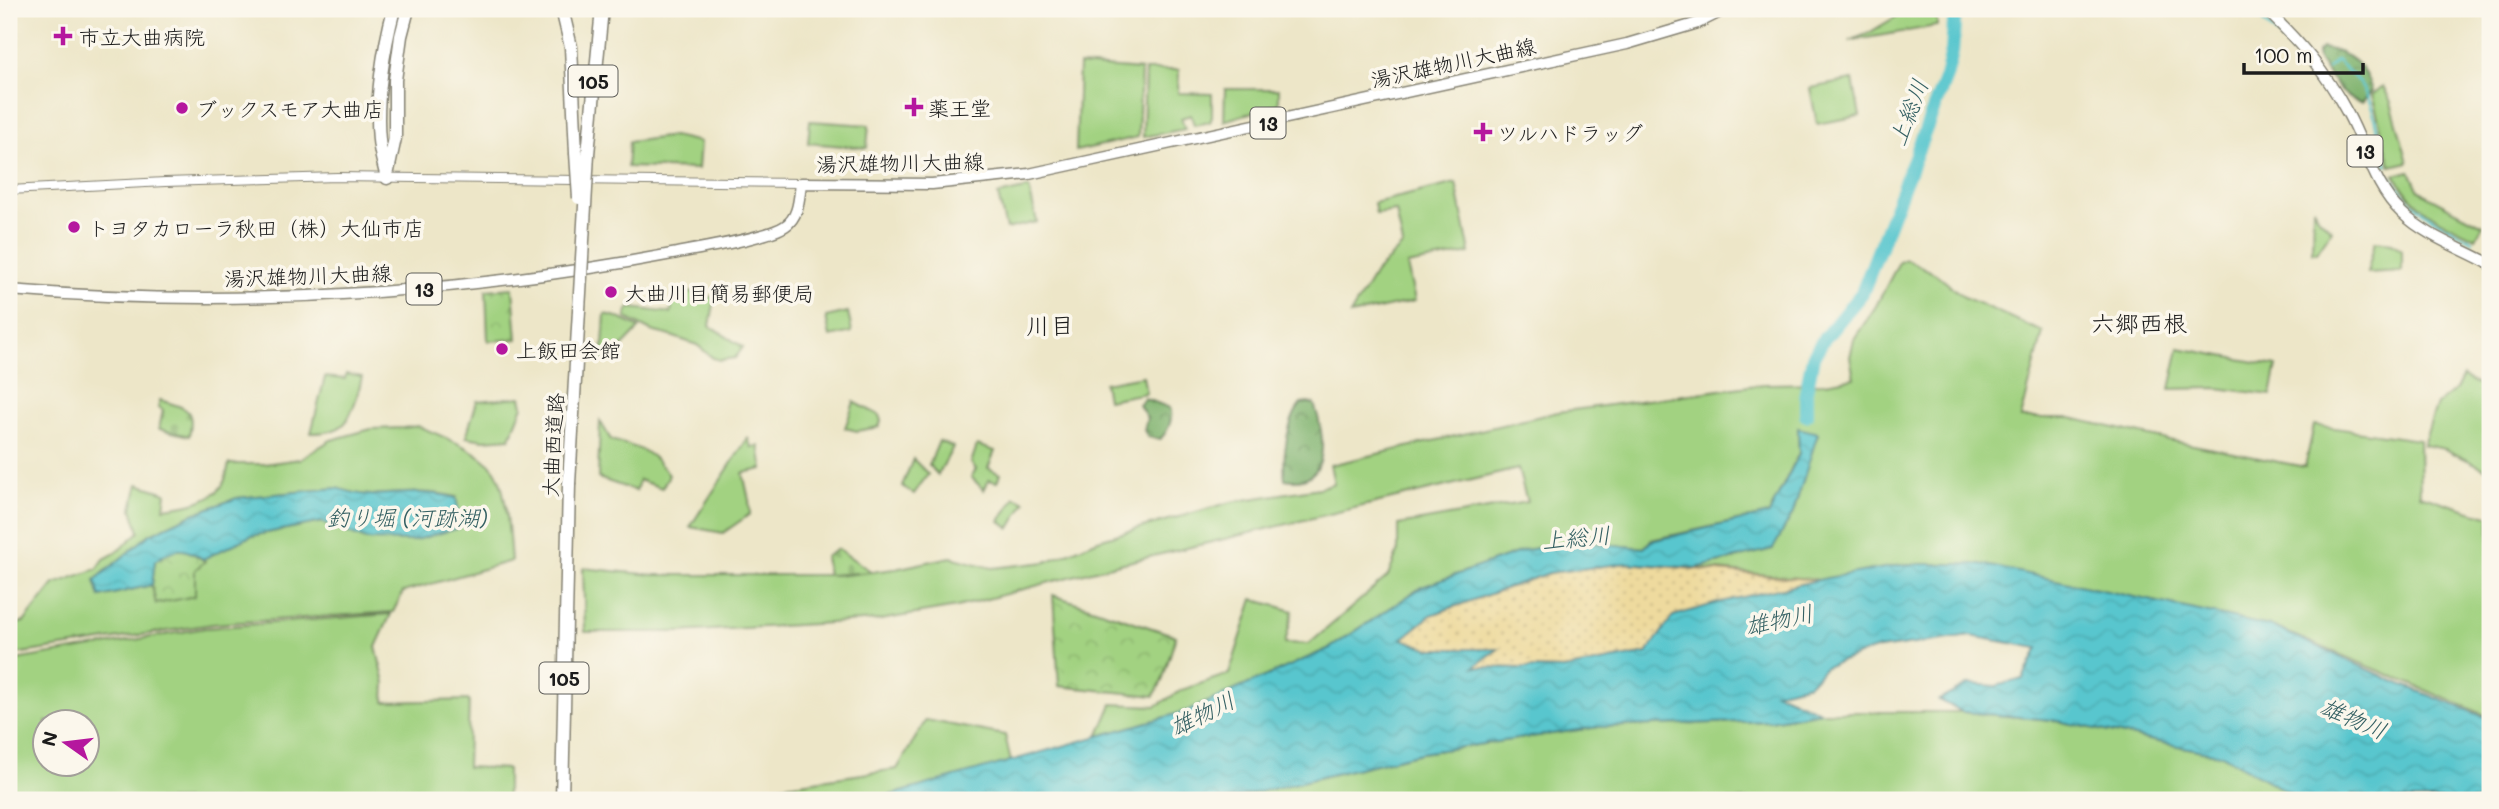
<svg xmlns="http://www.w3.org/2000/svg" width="2499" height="809" font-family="Mali,'Klee One',sans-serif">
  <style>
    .grass { fill: #a2d281; stroke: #5f774e; stroke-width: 2; fill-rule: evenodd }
    .forest { fill: url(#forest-crowns); stroke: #4e6846; stroke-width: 2 }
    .sand { fill: url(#sand-dots); stroke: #857b5d; stroke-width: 2 }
    .cemetery { fill: url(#cemetery-stones); stroke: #5f774e; stroke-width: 2 }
    .park { fill: url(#park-crowns); stroke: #5f774e; stroke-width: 2 }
    .water { fill: url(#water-waves); stroke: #3a7175; stroke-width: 2 }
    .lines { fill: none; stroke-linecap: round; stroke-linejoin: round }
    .stream { stroke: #58c6ce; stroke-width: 2.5 }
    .river { stroke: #58c6ce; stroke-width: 14 }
    .minor-casing { stroke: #848172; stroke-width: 10 }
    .major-casing { stroke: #848172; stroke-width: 13 }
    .highway-casing { stroke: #848172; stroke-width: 15 }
    .minor { stroke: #fff; stroke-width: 8 }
    .major { stroke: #fff; stroke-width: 10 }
    .highway { stroke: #fff; stroke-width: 12 }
    .highway-bridge-casing { stroke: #848172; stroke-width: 15; stroke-linecap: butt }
    .highway-bridge { stroke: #fff; stroke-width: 12 }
    .poi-dot { fill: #b5179e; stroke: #fbf7ec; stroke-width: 2.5 }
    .labels { text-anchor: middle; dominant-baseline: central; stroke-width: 7; stroke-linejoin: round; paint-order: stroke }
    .shield { fill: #fbf7ec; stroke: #5f5e5a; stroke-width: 2 }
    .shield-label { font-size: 19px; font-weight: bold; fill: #1c1c1c }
    .poi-label { font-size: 21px; fill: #1c1c1c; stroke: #fbf7ec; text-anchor: start }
    .street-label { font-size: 21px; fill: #1c1c1c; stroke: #fbf7ec }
    .water-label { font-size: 23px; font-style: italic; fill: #346063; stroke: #fbf7ec }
    .quarter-label { font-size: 24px; fill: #1c1c1c; stroke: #fbf7ec }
  </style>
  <defs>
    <pattern id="forest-crowns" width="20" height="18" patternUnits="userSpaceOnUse" patternTransform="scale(1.75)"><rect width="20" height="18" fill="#81b46f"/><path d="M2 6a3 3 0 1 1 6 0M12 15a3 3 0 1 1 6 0" fill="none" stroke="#69925a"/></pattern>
    <pattern id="sand-dots" width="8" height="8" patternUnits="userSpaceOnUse" patternTransform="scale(1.75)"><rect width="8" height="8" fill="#eeda9e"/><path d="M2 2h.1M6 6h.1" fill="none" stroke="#ccba88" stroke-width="1.8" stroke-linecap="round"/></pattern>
    <pattern id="cemetery-stones" width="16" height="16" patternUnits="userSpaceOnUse" patternTransform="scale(1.75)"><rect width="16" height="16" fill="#a2d281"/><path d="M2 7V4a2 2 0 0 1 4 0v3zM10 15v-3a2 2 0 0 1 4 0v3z" fill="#8bb46f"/></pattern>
    <pattern id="park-crowns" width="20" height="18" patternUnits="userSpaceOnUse" patternTransform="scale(1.75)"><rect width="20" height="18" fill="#a2d281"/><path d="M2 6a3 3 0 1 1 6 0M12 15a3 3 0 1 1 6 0" fill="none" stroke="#8bb46f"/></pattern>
    <pattern id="water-waves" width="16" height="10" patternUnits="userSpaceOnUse" patternTransform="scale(1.75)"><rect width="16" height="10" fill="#58c6ce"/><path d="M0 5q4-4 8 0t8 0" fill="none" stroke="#4caab0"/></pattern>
  </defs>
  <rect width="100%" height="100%" fill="#fbf7ec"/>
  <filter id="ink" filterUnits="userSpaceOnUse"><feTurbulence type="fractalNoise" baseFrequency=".0143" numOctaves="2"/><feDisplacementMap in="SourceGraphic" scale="14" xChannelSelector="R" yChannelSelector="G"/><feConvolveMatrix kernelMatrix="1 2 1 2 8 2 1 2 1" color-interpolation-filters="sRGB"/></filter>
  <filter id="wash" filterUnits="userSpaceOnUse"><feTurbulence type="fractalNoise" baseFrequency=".00686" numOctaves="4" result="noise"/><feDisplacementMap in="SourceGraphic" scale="28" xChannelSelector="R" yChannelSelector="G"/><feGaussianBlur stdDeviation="1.57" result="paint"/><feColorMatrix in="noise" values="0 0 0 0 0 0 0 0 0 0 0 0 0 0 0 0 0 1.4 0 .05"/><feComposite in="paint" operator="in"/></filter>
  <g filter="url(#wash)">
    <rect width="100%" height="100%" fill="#ede6c8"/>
    <path class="grass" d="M1909 9H1937V26L1849 41 1867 34Z
      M1079 65 1141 70 1138 137 1076 151Z
      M1145 70H1179L1178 93 1212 94V117L1210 122 1194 125 1191 115 1181 118 1185 129 1143 137Z
      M1853 80 1860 116 1817 124 1810 88Z
      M2383 86 2391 102 2408 162 2391 166 2372 95Z
      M1225 89H1279V104L1224 121Z
      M810 121 869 125 867 148 808 143Z
      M673 136 700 142 698 169 627 167 629 142Z
      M2410 171 2418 189 2429 197 2483 225 2476 238C2443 223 2412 209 2395 175Z
      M1456 183 1470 253 1407 265 1415 301 1350 315 1375 273 1403 245 1396 211 1376 214 1374 203Z
      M1029 188 1037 222 1006 229 998 195Z
      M2313 207 2318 217 2332 230 2317 252H2312Z
      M2375 241 2392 243 2402 250V271L2367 273Z
      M1906 259 1936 274 1964 297 2043 332 2021 418H2071L2163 439 2305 467 2314 425 2419 440 2420 495 2490 517V717L2274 627 1907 564 1819 580 1696 568 1773 549 1818 434 1798 428 1799 453 1769 514 1651 540 1644 548 1583 542 1525 550 1422 587 1330 648 1190 710 1098 737 1112 704 1156 706 1182 690 1229 674 1253 599 1293 611 1285 643 1309 644 1388 576 1398 551V525L1527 502 1518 469 1107 567 957 607 880 620 678 632H585L583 568 654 575H846L895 569 951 557 992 568 1046 562 1098 540 1231 502 1319 488 1334 483 1330 465 1558 412 1764 384 1825 383 1854 378 1850 357 1854 339 1876 306 1899 262Z
      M689 292 715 298 710 326 743 347 735 358 720 360 713 358 697 345 671 336 651 331 626 318 628 309 632 308 671 313 673 297Z
      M848 312 852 332 830 337 826 317Z
      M605 314 617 317 640 328 615 354 602 361Z
      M2179 348 2277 366 2271 395 2217 388 2170 389Z
      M346 374 362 377C359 390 353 415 344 424 336 432 321 433 311 433L325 377 345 379Z
      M1143 376 1146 393 1107 400 1104 383Z
      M2463 376 2490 393C2490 407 2486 418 2484 431L2490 439V471L2445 449 2423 445 2437 404 2457 388Z
      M521 397 523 406 510 438 484 440 466 437 477 401Z
      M854 402 879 415 881 421 879 427 857 431 845 428Z
      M600 421 611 440C640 449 649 448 669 475L662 488 639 480 636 491 598 478Z
      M418 426C439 435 480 450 494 469 507 486 509 539 511 561L403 592 393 612 213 624 9 655V625L24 622 54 584 97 569 104 559 117 552 139 532 132 509 138 484 166 493 164 508C182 506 211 502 222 486 226 480 227 471 229 464H264L300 459 331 440 371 429 403 428ZM336 488C347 491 362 496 374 495 402 493 428 490 456 497L366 540 322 522 251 536 202 559 204 561 156 603 152 585 100 597 95 580 150 534 193 514 237 498Z
      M748 438 751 447 759 446 763 469 743 473 749 500 750 514 723 533 690 527Z
      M939 441 953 447 938 475 929 465Z
      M977 445 995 451 988 468 1000 474 997 482 989 480 984 490 971 477 976 469 971 463Z
      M913 459 928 474 914 494 902 486Z
      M1015 497 1025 502 1010 528 1000 521Z
      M391 614 376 647 385 683 384 702 469 700 467 767 507 769V800H9V661L205 628ZM46 722H88V764H46Z
      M1821 712H1963L2052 720 2222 755 2302 800H1226L1421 753 1599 727 1770 721Z
      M926 720 1005 735 1011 762 873 800H682L897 769Z"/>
    <path class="forest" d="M2322 48C2349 52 2365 65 2372 91L2362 102C2343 102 2329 73 2318 59L2317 53Z
      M1144 398 1170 408C1174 418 1168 432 1160 439L1148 437 1144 430 1147 418 1139 405Z
      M1309 403 1314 404C1325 433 1332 488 1285 479 1282 459 1287 420 1301 404Z"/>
    <path class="sand" d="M1627 563 1819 580 1673 616 1647 653 1564 669 1473 667 1497 650 1429 649 1401 639 1431 615 1549 573Z"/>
    <path class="cemetery" d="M160 400C184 408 196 407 189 436L159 429 163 410 158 407Z
      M838 549 872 572 828 575 825 557Z"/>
    <path class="park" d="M513 288 517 339 488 341 486 290Z
      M171 550H187L205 561 195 570V596L156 604 152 585 155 561Z
      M1053 595 1176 636 1162 681 1154 696 1059 686Z"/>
    <path class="water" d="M1798 428 1818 433 1793 513 1773 549 1696 568 1627 563 1549 573 1431 615 1402 639 1430 649H1498L1474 667 1564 669 1647 653 1673 616 1721 602 1827 578 1907 564H1981L2274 627 2398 683 2490 719V800H2376L2352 794 2354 800H2302L2222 755 2052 720 1963 712 1939 700 1969 684 1996 686 2023 679 2038 648 1971 636 1872 650 1825 667 1809 684 1775 692 1821 712 1770 721 1599 727 1421 753 1226 800H873L1190 710 1330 648 1422 587 1525 550 1583 542 1644 548 1651 541 1769 514 1799 454Z
      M336 488C347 491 362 496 374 495 403 493 428 490 456 498L462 527 412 541 366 540 322 522 251 536 203 559C182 546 175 547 155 561L152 585 100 597 95 580 150 534 193 514 237 498Z"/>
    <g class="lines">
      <path class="stream" d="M2250 9 2284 41 2316 79 2317 78
        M2328 68 2336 60C2381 97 2370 116 2387 165
        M2391 177C2410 210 2440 224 2473 241
        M734 800H735"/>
      <path class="river" d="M1806 415V392L1813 357 1823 340 1862 293 1946 77 1952 52 1955 9"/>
    </g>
  </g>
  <g filter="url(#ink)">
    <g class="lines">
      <defs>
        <path id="minor" d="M9 190 165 182 337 177 801 183"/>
        <path id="major" d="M2265 9C2300 42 2325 71 2348 114 2366 147 2374 187 2402 213 2426 236 2461 248 2490 264
          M9 290C230 308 454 295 672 254 696 249 768 238 785 226 799 217 799 198 801 183L932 184 1029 174 1627 44 1698 23 1726 9"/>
        <path id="highway" d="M562 9 571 47 576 153
          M588 154 602 9
          M388 171 395 138V80L401 36 408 9
          M387 178C384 165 380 153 379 140 375 100 384 47 394 9
          M562 800 569 484"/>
      </defs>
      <use href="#minor" class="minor-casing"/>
      <use href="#major" class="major-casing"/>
      <use href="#highway" class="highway-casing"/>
      <use href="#minor" class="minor"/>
      <use href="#major" class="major"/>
      <use href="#highway" class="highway"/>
      <defs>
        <path id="highway-bridge" d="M576 153 579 198
          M569 484 588 154"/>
      </defs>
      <use href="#highway-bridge" class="highway-bridge-casing"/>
      <use href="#highway-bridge" class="highway-bridge"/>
    </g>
  </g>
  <g class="poi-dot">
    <path d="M59.5 25.5h7v7h7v7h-7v7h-7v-7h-7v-7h7z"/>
    <path d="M910.5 96.5h7v7h7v7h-7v7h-7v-7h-7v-7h7z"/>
    <circle cx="182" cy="108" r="7"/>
    <path d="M1479.5 121.5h7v7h7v7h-7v7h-7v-7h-7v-7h7z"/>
    <circle cx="74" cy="227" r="7"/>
    <circle cx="611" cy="292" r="7"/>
    <circle cx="502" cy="349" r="7"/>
  </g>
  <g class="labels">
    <g class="shield">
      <rect x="568.5" y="65.5" width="49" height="31" rx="5"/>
      <rect x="1250.5" y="107.5" width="35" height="31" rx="5"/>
      <rect x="2347.5" y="135.5" width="35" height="31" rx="5"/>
      <rect x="406.5" y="273.5" width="35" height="31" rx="5"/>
      <rect x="539.5" y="662.5" width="49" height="31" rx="5"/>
    </g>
    <g class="shield-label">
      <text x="593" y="81">105</text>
      <text x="1268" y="123">13</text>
      <text x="2365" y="151">13</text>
      <text x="424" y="289">13</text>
      <text x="564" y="678">105</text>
    </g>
    <g class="poi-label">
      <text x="79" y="36">市立大曲病院</text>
      <text x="928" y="107">薬王堂</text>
      <text x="196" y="108">ブックスモア大曲店</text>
      <text x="1497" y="132">ツルハドラッグ</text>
      <text x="88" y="227">トヨタカローラ秋田（株）大仙市店</text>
      <text x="625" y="292">大曲川目簡易郵便局</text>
      <text x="516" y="349">上飯田会館</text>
    </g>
    <g class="street-label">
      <text transform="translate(1453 62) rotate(-12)">湯沢雄物川大曲線</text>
      <text transform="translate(900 162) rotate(-1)">湯沢雄物川大曲線</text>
      <text transform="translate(308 275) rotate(-2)">湯沢雄物川大曲線</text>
      <text transform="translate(552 445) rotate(-87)">大曲西道路</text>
    </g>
    <g class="water-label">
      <text transform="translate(1908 112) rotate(-69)">上総川</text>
      <text x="407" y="517">釣り堀 (河跡湖)</text>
      <text transform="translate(1576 537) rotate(-5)">上総川</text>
      <text transform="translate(1779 619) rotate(-12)">雄物川</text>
      <text transform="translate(1202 713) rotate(-26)">雄物川</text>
      <text transform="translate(2354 718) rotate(23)">雄物川</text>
    </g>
    <g class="quarter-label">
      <text x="2139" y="322">六郷西根</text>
      <text x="1050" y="324">川目</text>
    </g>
  </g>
  <rect width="2499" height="809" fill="none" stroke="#fbf7ec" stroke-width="35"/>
  <g transform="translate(66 743) rotate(284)"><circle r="33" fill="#fbf7ec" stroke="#a29f99" stroke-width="2"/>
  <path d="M0-5L12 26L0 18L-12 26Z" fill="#b5179e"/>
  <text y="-10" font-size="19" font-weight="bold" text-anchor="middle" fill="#1c1c1c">N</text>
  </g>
  <path d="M2244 63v10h119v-10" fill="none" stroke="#1c1c1c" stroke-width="3.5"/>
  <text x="2254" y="63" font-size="21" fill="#1c1c1c" stroke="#fbf7ec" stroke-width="5" paint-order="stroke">100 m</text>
</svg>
